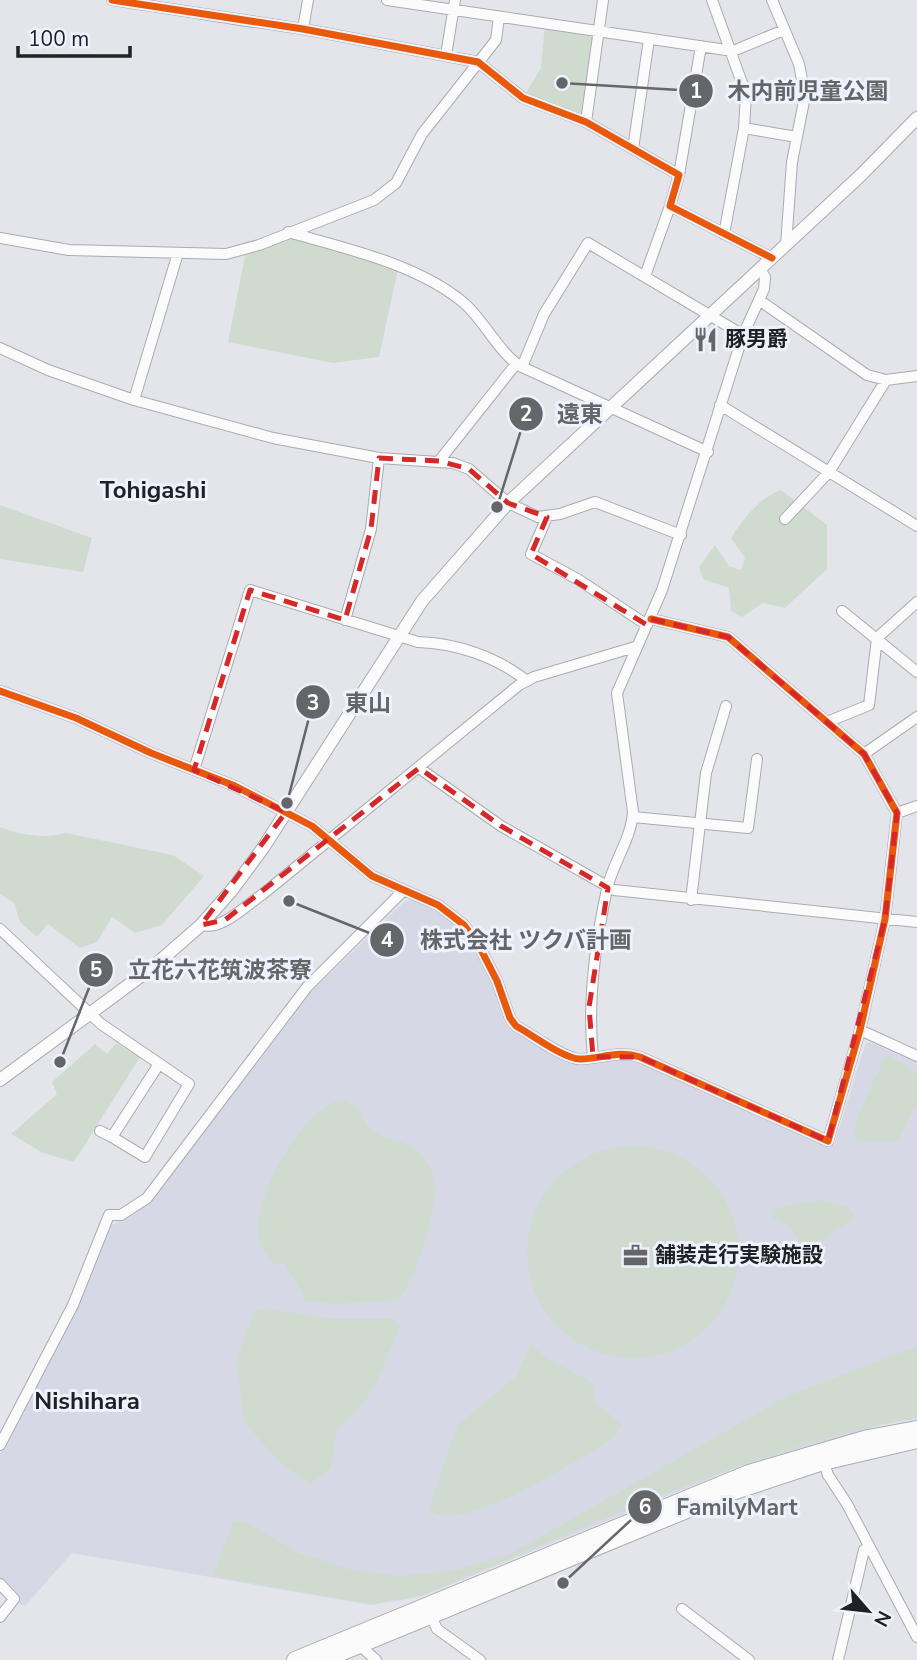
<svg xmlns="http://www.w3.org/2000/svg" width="917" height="1660" font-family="'Nunito Sans','Noto Sans JP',sans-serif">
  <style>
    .built { fill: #d6d9e5 }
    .green { fill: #d0dbd0 }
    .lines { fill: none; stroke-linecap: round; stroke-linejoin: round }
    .stream { stroke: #a4afc4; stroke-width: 2.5 }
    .minor-casing { stroke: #aaabaf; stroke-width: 12 }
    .major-casing { stroke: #aaabaf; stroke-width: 14 }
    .highway-casing { stroke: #aaabaf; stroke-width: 18 }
    .minor { stroke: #fbfbfc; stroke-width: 10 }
    .major { stroke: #fbfbfc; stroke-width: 12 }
    .highway { stroke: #fbfbfc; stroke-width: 16 }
    .cycleway-casing { stroke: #eef2fc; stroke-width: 11 }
    .cycleway { stroke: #e8590c; stroke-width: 7 }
    .marked { fill: none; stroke: #d62828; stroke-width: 5; stroke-dasharray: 14 9; stroke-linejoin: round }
    .labels { text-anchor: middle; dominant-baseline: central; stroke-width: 6; stroke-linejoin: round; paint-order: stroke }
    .poi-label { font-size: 21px; font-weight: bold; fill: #202125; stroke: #eef2fc; text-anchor: start }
    .quarter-label { font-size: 24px; font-weight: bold; fill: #202125; stroke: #eef2fc }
    .leader { fill: none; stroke: #65666a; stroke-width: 2.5 }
    .callout-dot { fill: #65666a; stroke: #eef2fc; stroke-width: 2.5 }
    .mark-label { font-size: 21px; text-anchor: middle; font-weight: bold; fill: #fff }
    .callout-label { font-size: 23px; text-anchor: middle; font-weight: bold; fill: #65666a; stroke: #eef2fc; stroke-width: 6; stroke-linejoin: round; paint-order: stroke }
  </style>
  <rect width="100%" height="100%" fill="#e4e5eb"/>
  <path class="built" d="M411 900 418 901 450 920 469 938 492 983 504 1021 512 1030 567 1061 617 1059 638 1062 822 1143 834 1145 865 1044 869 1042 917 1063V1419L881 1425 741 1466 420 1597 371 1605 72 1553 25 1606 18 1603 17 1593 0 1579V1454L75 1309 110 1226 136 1213 149 1201 231 1091 311 992 404 902Z"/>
  <path class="green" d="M545 23 599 31 586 122 523 98 541 68Z
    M284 237 320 243 398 269 379 357 333 363 228 342 245 255Z
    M781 490 827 525V569L785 608 763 603 742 617 731 611 729 588 703 579 699 567 715 545 729 566 741 570 745 558 731 538C743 519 759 498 781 490Z
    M0 505 92 538 83 572 0 559Z
    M0 827C23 835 42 839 66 833L173 855 204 876 162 925 135 933 112 917 97 942 80 948 48 924 37 937 20 922 14 903 0 894Z
    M116 1043 140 1057 74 1162 43 1153 11 1134 57 1094 52 1082 95 1044 107 1054Z
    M890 1056 917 1072V1102L898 1141H858L854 1136 856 1120 884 1058Z
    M343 1099 360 1109C367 1139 392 1135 413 1147 424 1152 436 1176 436 1188 434 1218 417 1278 398 1300L340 1304 306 1302C300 1287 291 1278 285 1264H275C268 1257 259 1247 258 1237 254 1195 301 1109 343 1099Z
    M527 1252a106 106 0 1 1 212 0a106 106 0 1 1-212 0Z
    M821 1200 848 1208 854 1214 851 1222 831 1232 827 1240 814 1241 803 1247 790 1227 773 1218 772 1210 788 1205Z
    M266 1308 329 1319H394L400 1327C384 1364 372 1406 337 1428L331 1469 310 1484 281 1464 244 1422 236 1361 254 1311Z
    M530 1343 548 1359 594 1383V1402L622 1424 615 1437C586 1455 457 1540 429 1509L458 1424 517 1376Z
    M917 1346V1417C746 1449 581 1531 420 1596L371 1604 213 1576 233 1521H244L299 1553 352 1570 401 1576 457 1570 512 1553 787 1396Z"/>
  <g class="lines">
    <path class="stream" d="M198 18 254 27"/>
    <defs>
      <path id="minor" d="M112 0 303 29 478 62 523 98 586 122 679 175 670 206 772 258
        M387 0 733 51 784 30
        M712 0 746 94 744 128 724 234
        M772 0 799 64 805 96 792 162 786 245
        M303 29 308 0
        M446 55 455 0
        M586 122 603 0
        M744 128 797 137
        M633 149 649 39
        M679 175 701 46
        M288 232C344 248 418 264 464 303 483 319 501 356 522 367L544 314 588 243 743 335
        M0 238 69 250 226 254 259 245 374 200 396 183 422 134 496 40 499 17
        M645 276 670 206
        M759 300 867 375 886 380 917 376
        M0 348 48 370 134 400 273 438 379 458
        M522 367 708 452
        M134 400 178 253
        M720 405 917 526
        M439 461 516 364
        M547 517 531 554 579 580 647 625
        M785 519 829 472 886 380
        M842 611 917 672
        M345 620 371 529 379 458 453 463 469 469 508 503 538 517 560 514 595 502 681 535
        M0 691 76 718 151 753 235 786 312 826 372 876 438 905 464 925 478 944 497 981 510 1018 516 1026C531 1034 564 1059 580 1059 601 1059 618 1050 640 1057L828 1141 860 1030 885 919 897 813 864 754 728 637 651 619
        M827 722 869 705 877 638 917 602
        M864 754 917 717
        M419 768 501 826 614 890 917 922
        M194 770 250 590 418 642C456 643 497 657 527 681
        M897 813 917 806
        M633 817 748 828 757 759
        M691 900 706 773 726 706
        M201 925C222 931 246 905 263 894L519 685 534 677 635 647
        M0 929 101 1024 189 1084 145 1157 112 1137 159 1064
        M860 1030 917 1056
        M593 1057C587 1001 595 944 607 889 613 862 631 840 633 812L617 693 662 590 743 335 764 289 765 277 760 269
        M100 1131 112 1137
        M0 1445 73 1305 109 1215H121L147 1198 307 987 403 891
        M822 1457 828 1475 847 1504 917 1637
        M0 1584 14 1599 0 1617
        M682 1609 749 1660
        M428 1610 437 1629 480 1660
        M355 1641 376 1660
        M838 1660 864 1550 869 1547"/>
      <path id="major" d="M0 1080 153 967 201 925 232 890 263 848 422 601 508 503 861 175 917 118"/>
      <path id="highway" d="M295 1660 749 1473 868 1438 917 1429
        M323 1660 723 1495 823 1462 917 1440"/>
    </defs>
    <use href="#minor" class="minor-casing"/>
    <use href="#major" class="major-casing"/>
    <use href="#highway" class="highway-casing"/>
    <use href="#minor" class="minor"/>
    <use href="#major" class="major"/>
    <use href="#highway" class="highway"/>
    <defs>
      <path id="cycleway" d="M112 0 303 29 478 62 523 98 586 122 679 175 670 206 772 258
        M0 691 76 718 151 753 235 786 312 826 372 876 438 905 464 925 478 944 497 981 510 1018 516 1026C531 1034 564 1059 580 1059 601 1059 618 1050 640 1057L828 1141 860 1030 885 919 897 813 864 754 728 637 651 619"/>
    </defs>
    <use href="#cycleway" class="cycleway-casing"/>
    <use href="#cycleway" class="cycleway"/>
  </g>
  <path class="marked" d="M379 458 439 461 469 469 508 503 547 517 531 554 647 625 651 619 728 637 864 754 897 813 885 919 828 1141 640 1057H593L589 1007 608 888 501 826 419 768 225 920 201 925 286 812 194 770 250 590 345 620 371 529Z"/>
  <defs>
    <symbol id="restaurant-bare" viewBox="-9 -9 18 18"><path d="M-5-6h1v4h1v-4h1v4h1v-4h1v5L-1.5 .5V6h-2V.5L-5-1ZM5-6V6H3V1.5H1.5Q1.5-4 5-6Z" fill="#65666a" stroke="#eef2fc" stroke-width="2.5" paint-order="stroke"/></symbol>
    <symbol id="office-bare" viewBox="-9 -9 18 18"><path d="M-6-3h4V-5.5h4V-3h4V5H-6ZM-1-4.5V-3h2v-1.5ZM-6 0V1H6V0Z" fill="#65666a" stroke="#eef2fc" stroke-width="2.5" paint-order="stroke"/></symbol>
  </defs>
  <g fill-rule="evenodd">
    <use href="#restaurant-bare" x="688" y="322" width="35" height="35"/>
    <use href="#office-bare" x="618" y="1238" width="35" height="35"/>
  </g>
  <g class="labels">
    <g class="poi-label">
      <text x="725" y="339">豚男爵</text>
      <text x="655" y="1255">舗装走行実験施設</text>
    </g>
    <g class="quarter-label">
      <text x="153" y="490">Tohigashi</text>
      <text x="87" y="1401">Nishihara</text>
    </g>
  </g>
  <path class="leader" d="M562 83L696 91M497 507L526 414M287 803L313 702M289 901L387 940M60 1062L96 970M563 1583L645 1507"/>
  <g class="callout-dot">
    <circle cx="562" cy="83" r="7"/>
    <circle cx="497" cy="507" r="7"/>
    <circle cx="287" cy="803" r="7"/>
    <circle cx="289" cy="901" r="7"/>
    <circle cx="60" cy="1062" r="7"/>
    <circle cx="563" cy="1583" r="7"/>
    <circle cx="696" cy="91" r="18"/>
    <circle cx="526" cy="414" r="18"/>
    <circle cx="313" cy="702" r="18"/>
    <circle cx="387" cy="940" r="18"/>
    <circle cx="96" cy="970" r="18"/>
    <circle cx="645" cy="1507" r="18"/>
  </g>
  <g class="mark-label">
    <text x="696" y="98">1</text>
    <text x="526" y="421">2</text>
    <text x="313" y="710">3</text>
    <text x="387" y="947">4</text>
    <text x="96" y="977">5</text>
    <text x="645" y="1514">6</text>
  </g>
  <g class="callout-label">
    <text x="808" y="99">木内前児童公園</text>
    <text x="580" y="422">遠東</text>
    <text x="368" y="711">東山</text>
    <text x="526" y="948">株式会社 ツクバ計画</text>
    <text x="220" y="978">立花六花筑波茶寮</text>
    <text x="737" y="1515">FamilyMart</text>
  </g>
  <g transform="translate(868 1611) rotate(118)" stroke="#eef2fc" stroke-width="5" paint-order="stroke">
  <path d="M0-5L12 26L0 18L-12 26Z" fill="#202125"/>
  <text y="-10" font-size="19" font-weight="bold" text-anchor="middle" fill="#202125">N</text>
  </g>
  <path d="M18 46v10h112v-10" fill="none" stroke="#202125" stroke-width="3.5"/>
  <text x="28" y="46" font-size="21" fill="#202125" stroke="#eef2fc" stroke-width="5" paint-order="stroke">100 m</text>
</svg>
